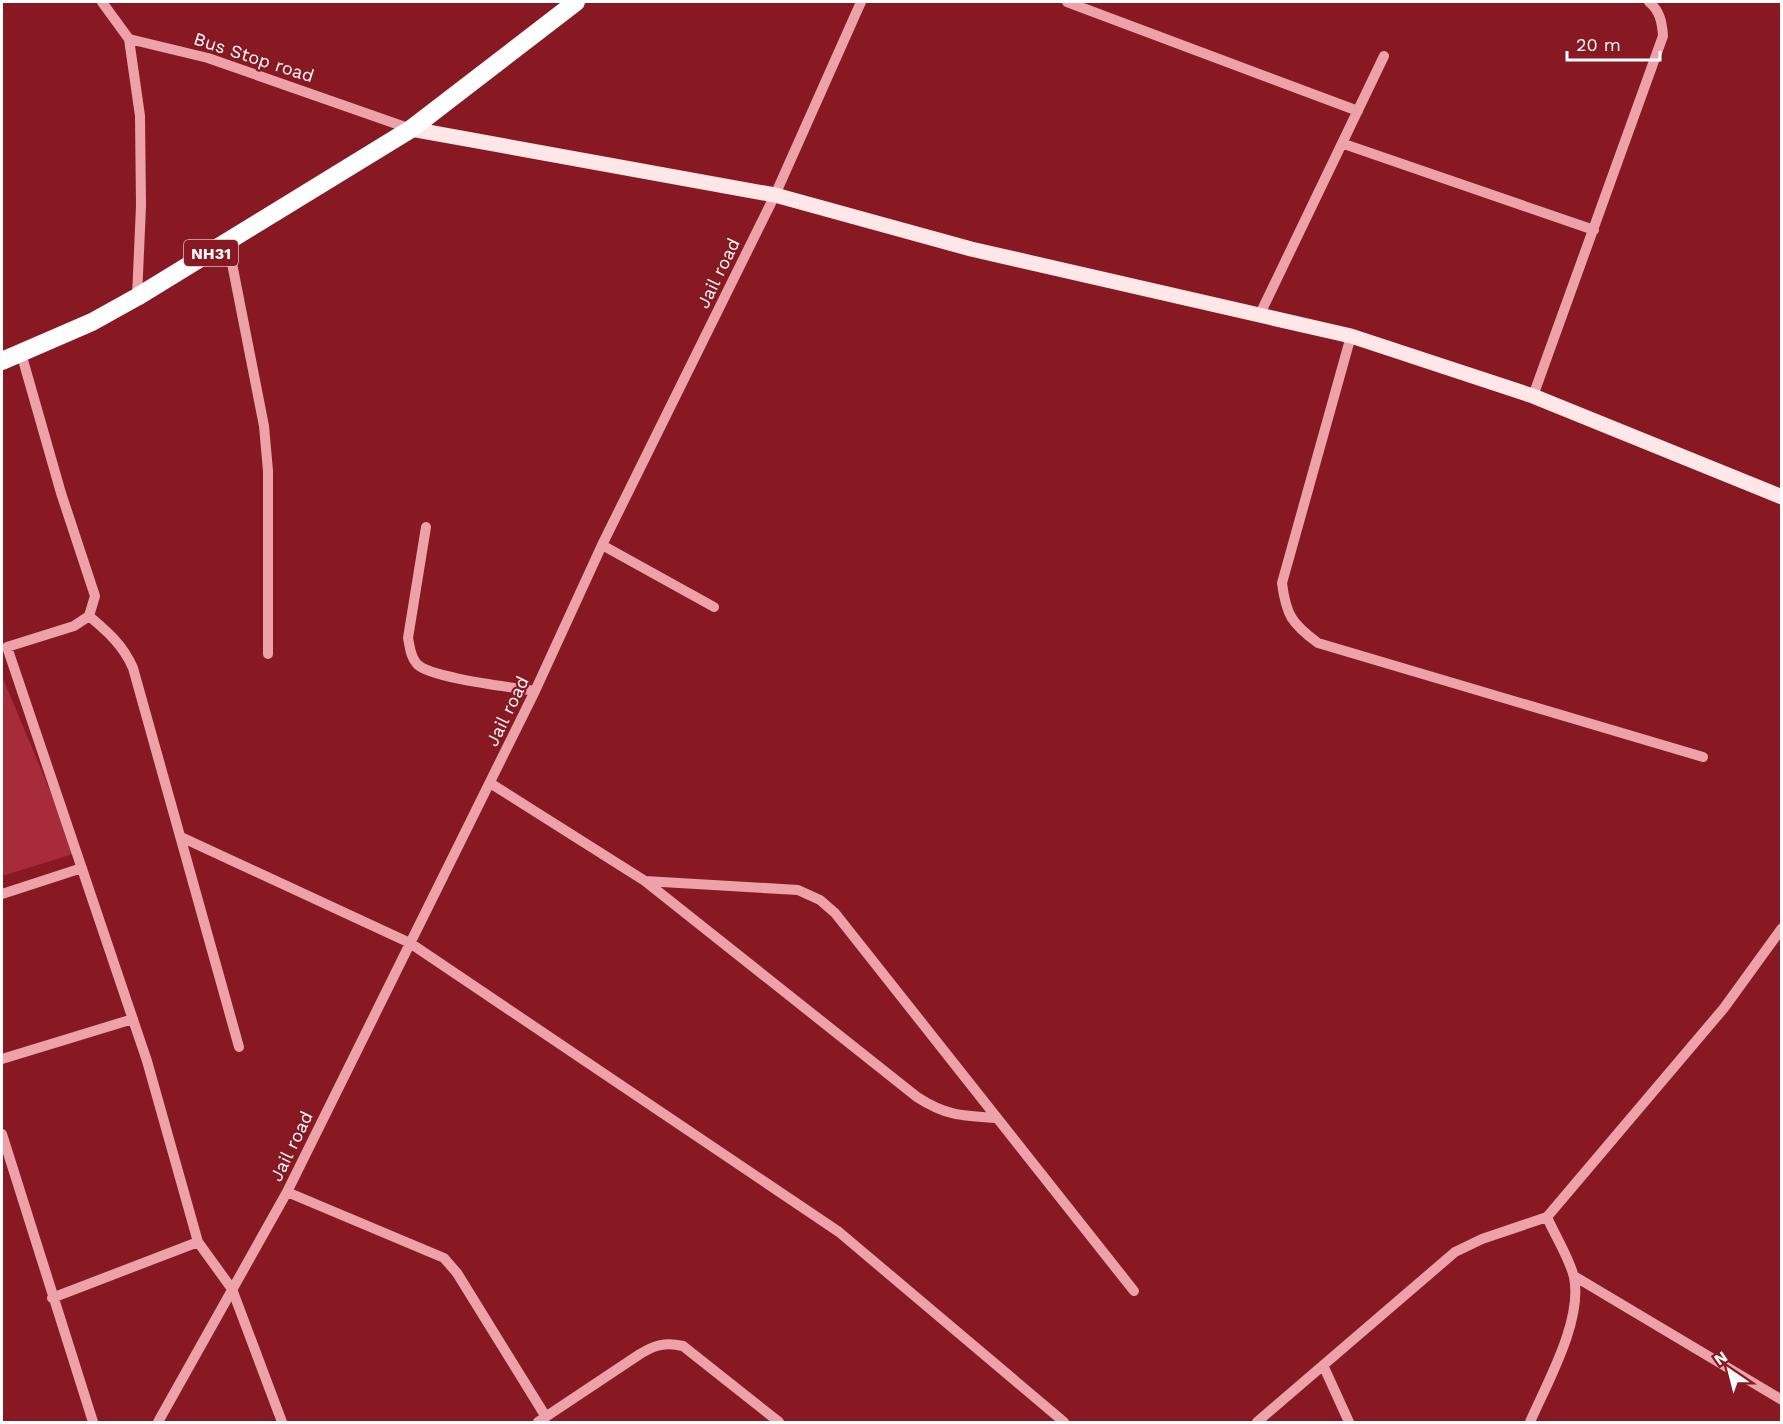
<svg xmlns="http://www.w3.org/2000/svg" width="1783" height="1424" font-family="'Work Sans',sans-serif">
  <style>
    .green { fill: #a72b38 }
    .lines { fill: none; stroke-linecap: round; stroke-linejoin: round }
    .minor { stroke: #eda1a9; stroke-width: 10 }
    .major { stroke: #ffe7e8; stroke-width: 15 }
    .highway { stroke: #fff; stroke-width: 18 }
    .labels { text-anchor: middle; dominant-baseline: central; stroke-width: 4.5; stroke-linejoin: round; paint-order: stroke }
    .shield { fill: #881923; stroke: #dbbabd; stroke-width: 1.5 }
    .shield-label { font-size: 16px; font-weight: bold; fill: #fff }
    .street-label { font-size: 18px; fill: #fff; stroke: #881923 }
  </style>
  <rect width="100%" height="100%" fill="#881923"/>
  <path class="green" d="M2 676 76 853 2 876Z"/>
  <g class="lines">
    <path class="minor" d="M102 2 129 39 208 58 411 129
      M1067 2 1358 111
      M129 39 140 116 141 206 137 297
      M1344 144 1594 230
      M228 243 264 426 268 471V654
      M1260 314 1384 56
      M1351 336 1282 583C1286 615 1292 624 1318 643L1703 757
      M21 353 61 493 95 596 89 616 74 626 7 647 147 1061 198 1242 232 1289 282 1422
      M1533 396 1663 36C1662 22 1660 11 1649 2
      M426 527 408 638C410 647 410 656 417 664 430 678 512 687 535 691
      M602 545 714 607
      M89 616C108 632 123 645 133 668L239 1047
      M490 783 645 881 798 890 820 900 835 913 1134 1291
      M181 837 410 943 839 1232 1064 1422
      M645 881 917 1097C946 1116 963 1116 997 1118
      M2 894 82 868
      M2 1059 133 1019
      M2 1134 93 1422
      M287 1192 444 1258 457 1273 546 1417
      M1574 1276 1782 1400
      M52 1298 198 1242
      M1323 1365 1349 1422
      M158 1422 287 1192 535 691 602 545 775 195 861 2
      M538 1422 640 1354C655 1345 665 1342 683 1346L779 1422
      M1257 1422 1455 1252 1482 1239 1547 1217
      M1530 1422C1547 1383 1583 1320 1574 1277 1569 1257 1555 1236 1547 1217L1724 1008 1782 928"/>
    <path class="major" d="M411 129 775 195 971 249 1351 336 1533 396 1782 497"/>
    <path class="highway" d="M2 361 92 322 137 297 411 129 576 2"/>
  </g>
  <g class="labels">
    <rect class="shield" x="184" y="240" width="54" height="26" rx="4.5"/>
    <g class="shield-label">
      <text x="211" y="253">NH31</text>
    </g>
    <g class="street-label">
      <text transform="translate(254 57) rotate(18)">Bus Stop road</text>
      <text transform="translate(718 273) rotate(-64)">Jail road</text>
      <text transform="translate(507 711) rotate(-64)">Jail road</text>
      <text transform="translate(291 1146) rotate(-64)">Jail road</text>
    </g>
  </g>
  <rect width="1783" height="1424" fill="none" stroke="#ffffff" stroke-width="6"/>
  <g transform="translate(1729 1370) rotate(325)" stroke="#881923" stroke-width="4.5" paint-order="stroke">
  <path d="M0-4.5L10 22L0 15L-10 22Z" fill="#ffffff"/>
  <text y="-9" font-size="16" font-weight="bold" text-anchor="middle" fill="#ffffff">N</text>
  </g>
  <path d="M1567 51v9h93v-9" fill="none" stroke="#ffffff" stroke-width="3"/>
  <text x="1576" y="51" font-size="18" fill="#ffffff" stroke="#881923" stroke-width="4.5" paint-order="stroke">20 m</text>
</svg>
